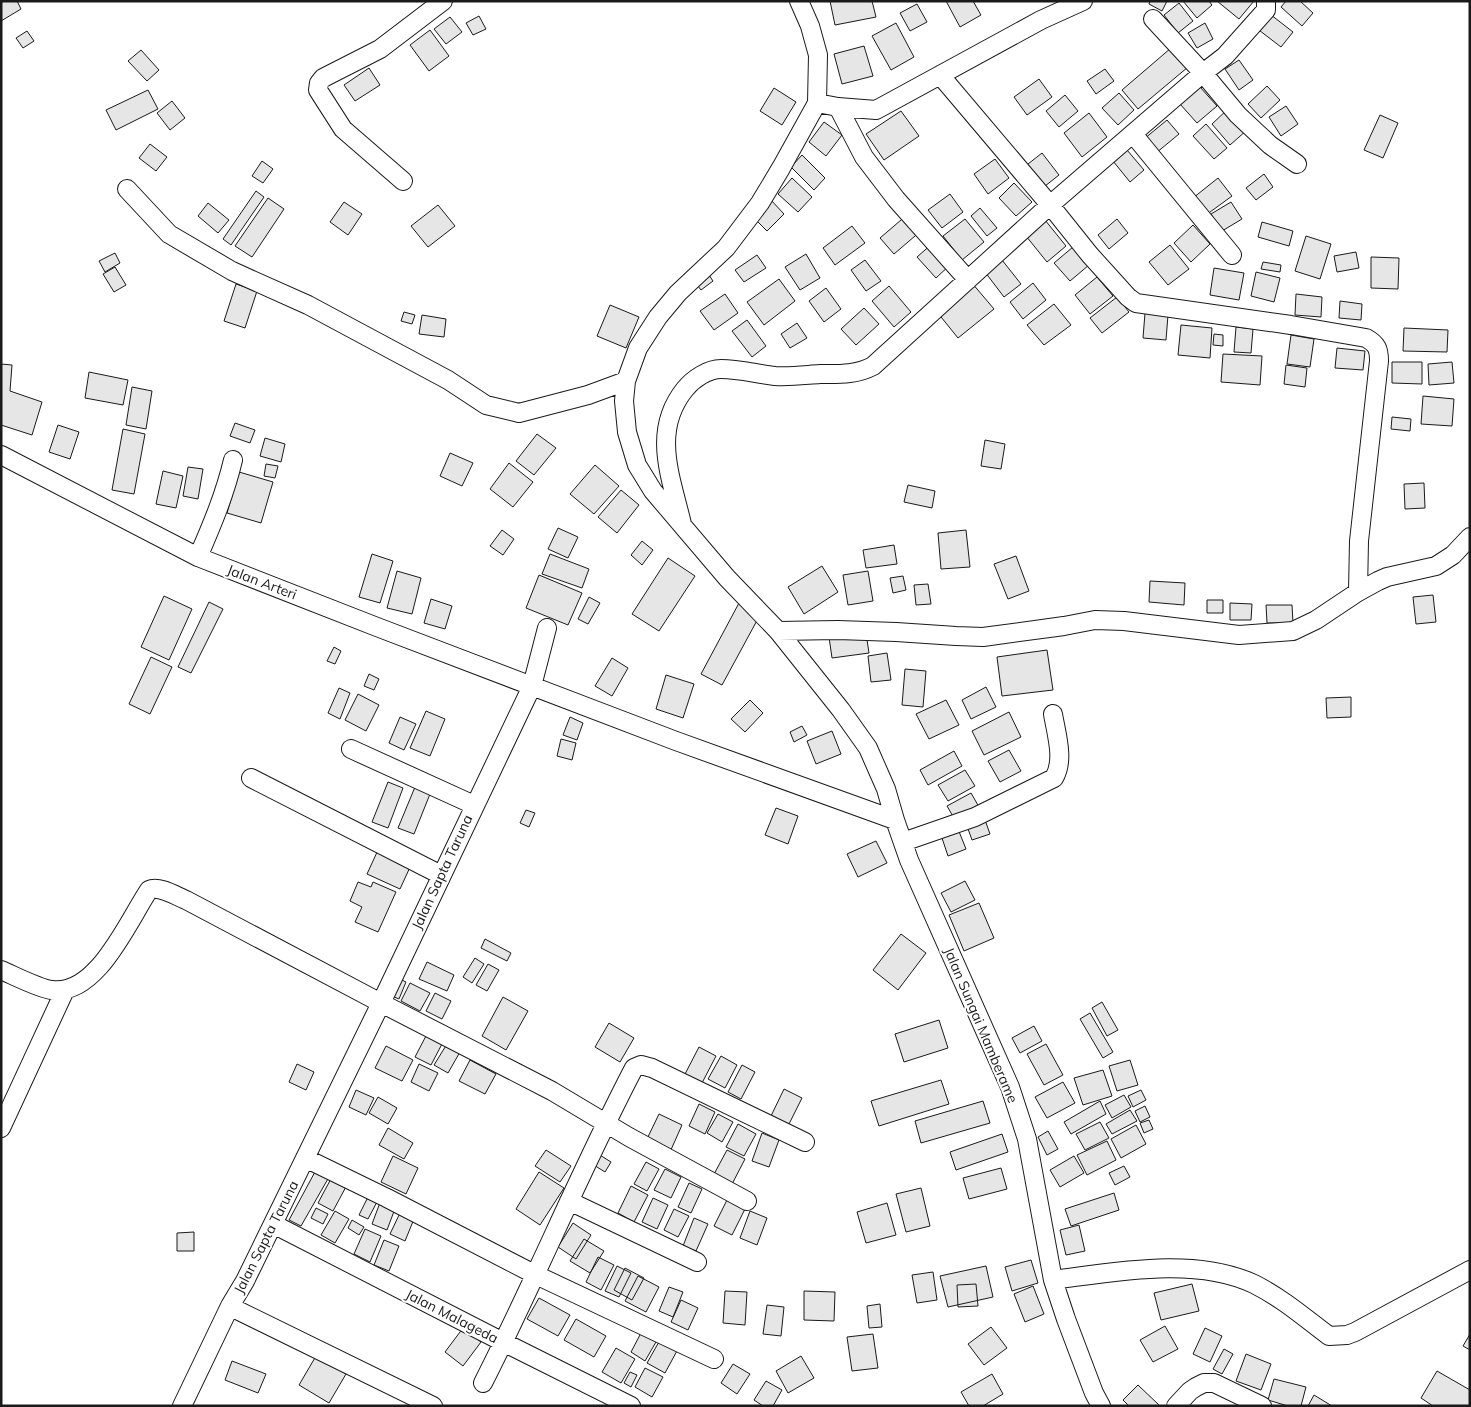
<svg xmlns="http://www.w3.org/2000/svg" width="1471" height="1407" font-family="Mulish,sans-serif">
  <style>
    .building { fill: #e6e6e6; stroke: #1a1a1a }
    .lines { fill: none; stroke-linecap: round; stroke-linejoin: round }
    .minor-casing { stroke: #1a1a1a; stroke-width: 20 }
    .minor { stroke: #fff; stroke-width: 18 }
    .labels { text-anchor: middle; dominant-baseline: central; stroke-width: 4; stroke-linejoin: round; paint-order: stroke }
    .street-label { font-size: 14px; fill: #1a1a1a; stroke: #fff }
  </style>
  <rect width="100%" height="100%" fill="#fff"/>
  <path class="building" d="M1 1H17L21 9 1 21Z
    M830 1H872L876 17 835 25Z
    M946 1H973L981 15 960 27Z
    M1150 1H1167L1162 11 1149 4Z
    M1183 1H1209L1212 5 1197 18Z
    M1217 1H1254L1239 19Z
    M1286 1H1300L1313 13 1302 26 1281 7Z
    M1179 3 1193 21 1178 33 1164 15Z
    M917 4 927 22 910 31 900 13Z
    M1266 11 1293 32 1281 47 1255 27Z
    M479 16 486 29 473 35 466 23Z
    M450 17 462 32 446 44 434 29Z
    M896 23 914 57 891 70 872 36Z
    M1205 23 1213 39 1197 48 1188 33Z
    M430 30 449 56 429 71 410 45Z
    M27 31 34 41 23 48 16 38Z
    M864 46 873 76 842 84 834 54Z
    M1171 48 1188 67 1138 109 1122 90Z
    M141 50 159 70 147 81 128 61Z
    M1239 60 1253 80 1239 90 1225 69Z
    M369 68 380 85 355 101 344 85Z
    M1105 69 1114 81 1096 94 1087 81Z
    M1039 79 1052 97 1027 115 1014 97Z
    M1267 86 1280 100 1261 118 1248 104Z
    M1200 87 1217 106 1197 123 1180 104Z
    M774 88 796 102 782 125 760 111Z
    M148 90 158 109 116 130 106 110Z
    M1119 93 1134 110 1118 125 1102 108Z
    M1065 95 1078 111 1059 127 1046 111Z
    M172 101 185 118 170 130 157 113Z
    M1286 106 1298 124 1281 136 1269 117Z
    M1228 109 1247 130 1230 145 1212 124Z
    M901 111 919 136 884 160 866 134Z
    M1089 113 1107 137 1082 157 1064 133Z
    M1380 115 1398 123 1383 158 1364 150Z
    M1167 120 1179 134 1156 153 1144 139Z
    M824 122 842 135 826 156 809 142Z
    M1206 124 1227 148 1214 159 1193 136Z
    M150 144 167 157 156 171 139 158Z
    M1127 150 1144 170 1130 182 1113 161Z
    M1042 153 1059 175 1040 190 1023 168Z
    M802 155 825 178 814 190 791 167Z
    M995 159 1009 178 988 194 974 174Z
    M262 161 273 169 263 183 252 176Z
    M1264 174 1273 187 1256 200 1246 188Z
    M792 178 812 197 798 212 778 194Z
    M1218 178 1232 196 1206 215 1193 198Z
    M1014 183 1032 202 1016 216 999 198Z
    M256 191 264 197 231 245 223 239Z
    M950 194 963 212 942 228 928 210Z
    M268 198 284 209 252 257 235 246Z
    M770 199 784 214 767 231 752 216Z
    M344 202 362 214 348 235 330 222Z
    M1231 202 1242 219 1222 231 1211 214Z
    M208 203 229 220 218 233 198 216Z
    M438 205 455 226 428 247 411 226Z
    M980 208 997 228 987 236 971 216Z
    M908 214 922 230 894 254 880 238Z
    M965 219 984 242 962 260 943 236Z
    M1117 219 1128 233 1109 249 1098 235Z
    M1045 220 1066 246 1047 262 1026 236Z
    M1262 222 1293 231 1289 246 1258 237Z
    M1193 225 1210 244 1191 262 1174 243Z
    M852 226 865 243 835 265 823 248Z
    M1306 236 1331 244 1320 279 1295 271Z
    M933 243 952 263 936 278 917 257Z
    M1170 245 1189 269 1168 285 1149 262Z
    M1073 247 1089 265 1070 281 1054 263Z
    M1356 252 1359 268 1337 272 1334 256Z
    M115 253 120 263 105 272 99 261Z
    M806 254 820 278 800 290 785 267Z
    M757 255 766 268 744 282 735 270Z
    M1371 257 1399 258 1398 289 1371 288Z
    M865 260 881 281 866 291 851 270Z
    M1002 260 1021 284 1004 297 985 272Z
    M1263 262 1281 265 1280 272 1261 269Z
    M115 267 126 285 114 292 103 274Z
    M1214 268 1244 273 1239 300 1210 295Z
    M707 272 713 281 701 290 694 281Z
    M1256 272 1280 278 1274 302 1251 296Z
    M1097 277 1113 296 1090 314 1075 295Z
    M779 279 795 301 764 325 747 302Z
    M972 283 994 309 958 338 937 312Z
    M1033 283 1046 300 1023 319 1010 302Z
    M236 284 257 291 245 328 224 321Z
    M889 286 911 312 894 327 872 301Z
    M826 288 841 309 824 322 809 301Z
    M725 294 738 313 714 330 700 311Z
    M1296 294 1322 297 1321 317 1295 315Z
    M1117 297 1129 312 1102 333 1090 318Z
    M1340 301 1362 304 1361 320 1339 318Z
    M1054 304 1071 325 1044 345 1027 325Z
    M610 305 639 317 626 348 597 336Z
    M864 308 879 324 856 345 841 329Z
    M404 312 415 315 412 324 401 321Z
    M1145 313 1168 315 1166 340 1143 338Z
    M422 315 446 319 444 337 419 334Z
    M747 320 766 346 752 357 732 331Z
    M797 323 807 338 790 348 781 334Z
    M1181 325 1212 328 1210 358 1178 355Z
    M1236 327 1253 329 1251 353 1234 352Z
    M1404 328 1448 330 1447 352 1403 351Z
    M1214 334 1223 335V346L1213 345Z
    M1291 335 1314 339 1310 367 1287 364Z
    M1337 348 1365 351 1363 370 1335 368Z
    M1223 354 1262 356 1260 385 1221 382Z
    M1392 362H1422V384L1392 383Z
    M1452 362 1454 383 1429 385 1428 364Z
    M1 364 12 365 10 391 42 402 32 435 1 425Z
    M1286 365 1307 368 1305 387 1284 384Z
    M89 372 128 380 123 405 85 398Z
    M132 387 152 391 146 429 126 425Z
    M1423 396 1454 399 1452 426 1421 424Z
    M1392 417 1411 419 1410 431 1391 429Z
    M235 423 255 430 250 443 230 436Z
    M58 425 79 432 70 459 49 452Z
    M123 429 145 434 134 494 112 490Z
    M537 434 556 448 534 475 516 461Z
    M265 438 285 444 281 462 260 456Z
    M985 440 1005 444 1001 469 981 466Z
    M450 453 473 463 462 486 440 476Z
    M509 463 533 482 513 507 490 489Z
    M266 464 278 466 275 478 264 476Z
    M595 465 619 486 594 514 570 494Z
    M188 467 203 469 198 499 183 496Z
    M163 471 183 476 176 508 156 504Z
    M239 472 273 482 261 523 227 513Z
    M1424 483 1425 508 1405 509 1404 484Z
    M908 485 935 491 932 508 904 502Z
    M621 490 639 505 617 533 598 517Z
    M558 528 578 537 568 558 548 549Z
    M502 530 514 539 503 555 490 546Z
    M966 530 970 567 941 569 938 533Z
    M642 541 653 550 642 565 631 555Z
    M894 545 897 564 866 568 863 550Z
    M372 554 393 561 380 603 359 597Z
    M550 554 589 569 582 588 542 574Z
    M1016 556 1029 591 1008 599 994 564Z
    M668 558 695 576 659 631 632 614Z
    M822 566 838 592 804 614 788 587Z
    M397 571 421 578 412 614 387 608Z
    M868 571 873 601 848 605 843 575Z
    M539 575 582 593 568 625 526 608Z
    M903 576 906 590 893 593 890 578Z
    M1150 581 1185 583 1184 605 1149 602Z
    M928 584 931 604 916 605 914 585Z
    M1433 595 1436 622 1416 624 1413 597Z
    M164 596 192 609 169 660 141 647Z
    M589 597 600 603 588 624 578 619Z
    M431 599 452 606 445 629 424 623Z
    M1207 600H1223V613H1207Z
    M209 602 223 609 191 673 178 667Z
    M739 603 760 615 722 685 701 674Z
    M1230 603 1252 604 1251 620H1230Z
    M1266 605H1292L1293 623H1267Z
    M866 633 869 653 832 658 829 637Z
    M334 647 341 651 335 664 327 661Z
    M1047 650 1053 690 1002 696 997 657Z
    M887 653 891 680 871 682 868 656Z
    M151 657 172 667 150 714 129 704Z
    M612 658 628 668 612 696 595 686Z
    M905 669 926 671 923 707 902 705Z
    M369 674 379 679 374 690 364 686Z
    M666 675 694 684 683 718 656 709Z
    M986 687 996 707 971 719 962 700Z
    M339 688 350 693 340 719 328 713Z
    M358 694 379 705 366 731 345 720Z
    M1351 697V717L1327 718 1326 698Z
    M750 700 763 713 745 732 731 719Z
    M946 700 959 725 929 739 916 714Z
    M426 711 445 719 430 756 410 748Z
    M1009 712 1021 737 984 755 972 731Z
    M400 717 416 724 404 750 389 743Z
    M570 717 583 723 577 740 563 735Z
    M802 726 807 735 794 742 790 732Z
    M832 731 841 754 816 764 807 741Z
    M561 739 576 743 572 760 557 756Z
    M1009 750 1021 771 1000 782 988 761Z
    M954 751 962 766 928 785 920 770Z
    M965 770 975 786 948 801 938 785Z
    M388 782 403 788 388 828 372 822Z
    M415 787 430 794 414 834 398 828Z
    M971 793 979 807 955 820 947 806Z
    M776 808 798 816 788 844 765 835Z
    M526 810 535 813 529 827 520 823Z
    M985 820 990 834 972 840 967 826Z
    M958 829 966 849 948 856 941 835Z
    M876 841 887 863 858 877 847 854Z
    M378 850 411 865 400 889 367 874Z
    M965 881 975 900 951 912 941 893Z
    M358 882 371 887 373 882 396 892 378 932 355 922 362 907 350 901Z
    M979 903 994 938 964 951 949 915Z
    M901 934 926 953 898 990 873 970Z
    M485 939 511 953 507 961 481 948Z
    M475 958 484 964 472 983 463 977Z
    M427 962 454 975 447 991 419 979Z
    M488 964 499 970 487 991 476 985Z
    M400 979 406 982 399 999 392 996Z
    M410 983 430 993 420 1011 401 1001Z
    M435 993 451 1001 442 1019 426 1011Z
    M503 997 528 1011 506 1050 482 1036Z
    M1102 1002 1118 1030 1107 1036 1092 1008Z
    M1090 1013 1113 1052 1103 1058 1080 1019Z
    M939 1020 948 1048 904 1062 895 1034Z
    M609 1023 634 1038 620 1062 595 1047Z
    M1034 1026 1042 1041 1020 1053 1012 1038Z
    M427 1034 443 1042 431 1065 415 1057Z
    M447 1044 460 1052 448 1073 434 1065Z
    M1046 1044 1063 1075 1044 1085 1027 1054Z
    M386 1046 413 1060 402 1081 375 1068Z
    M699 1047 716 1056 702 1083 685 1074Z
    M721 1056 737 1065 725 1088 708 1079Z
    M470 1060 496 1074 485 1094 459 1081Z
    M1130 1060 1138 1085 1117 1091 1109 1066Z
    M297 1064 314 1072 306 1090 289 1082Z
    M419 1064 438 1073 429 1091 411 1082Z
    M742 1065 755 1072 741 1099 728 1092Z
    M1103 1070 1112 1096 1083 1105 1074 1078Z
    M941 1080 949 1104 879 1126 871 1101Z
    M1063 1082 1075 1103 1047 1118 1035 1097Z
    M784 1089 802 1098 789 1124 771 1116Z
    M356 1090 374 1098 366 1115 349 1107Z
    M1141 1090 1146 1100 1133 1107 1128 1096Z
    M1124 1095 1131 1107 1112 1118 1105 1105Z
    M378 1097 397 1108 388 1124 369 1113Z
    M983 1101 990 1123 921 1143 915 1121Z
    M1100 1101 1106 1114 1071 1134 1064 1122Z
    M699 1104 715 1112 705 1134 689 1126Z
    M1145 1106 1150 1117 1140 1122 1135 1111Z
    M1130 1110 1137 1121 1112 1134 1106 1124Z
    M659 1114 682 1125 670 1152 646 1141Z
    M718 1114 733 1122 722 1142 707 1133Z
    M1149 1120 1153 1129 1144 1133 1140 1123Z
    M1100 1122 1109 1138 1085 1150 1076 1134Z
    M738 1124 756 1134 744 1156 726 1147Z
    M1136 1125 1146 1144 1121 1158 1111 1139Z
    M388 1128 413 1143 404 1159 379 1145Z
    M1048 1131 1058 1149 1047 1155 1038 1137Z
    M762 1133 779 1140 769 1167 752 1161Z
    M1002 1134 1008 1152 956 1170 950 1152Z
    M1107 1141 1116 1160 1087 1175 1077 1155Z
    M546 1150 571 1166 560 1182 535 1166Z
    M727 1150 745 1159 731 1186 713 1176Z
    M595 1152 611 1162 605 1172 589 1162Z
    M393 1156 418 1168 406 1194 381 1182Z
    M1074 1156 1084 1173 1060 1187 1050 1170Z
    M646 1162 659 1169 647 1191 634 1184Z
    M1124 1166 1130 1177 1115 1185 1109 1173Z
    M1001 1168 1007 1189 969 1199 963 1178Z
    M665 1169 681 1177 671 1198 654 1190Z
    M316 1170 329 1177 301 1226 289 1220Z
    M539 1172 564 1188 540 1225 516 1209Z
    M333 1175 348 1183 333 1211 318 1203Z
    M689 1183 702 1189 691 1213 678 1207Z
    M631 1186 648 1195 634 1222 618 1213Z
    M921 1188 930 1226 906 1232 896 1194Z
    M1114 1193 1119 1210 1071 1226 1065 1209Z
    M369 1195 378 1200 368 1219 359 1215Z
    M653 1198 668 1205 657 1229 642 1222Z
    M381 1200 396 1206 387 1230 372 1224Z
    M727 1200 745 1209 732 1235 714 1226Z
    M887 1203 896 1235 866 1243 857 1212Z
    M316 1208 328 1214 323 1224 311 1218Z
    M674 1209 689 1216 678 1237 664 1230Z
    M335 1211 349 1219 335 1243 321 1235Z
    M750 1211 767 1218 757 1245 740 1238Z
    M400 1213 414 1219 405 1241 390 1234Z
    M694 1218 708 1224 696 1251 683 1246Z
    M352 1220 364 1227 359 1235 348 1228Z
    M573 1223 591 1235 576 1259 558 1247Z
    M1079 1225 1085 1251 1066 1255 1060 1230Z
    M365 1229 381 1236 370 1262 354 1254Z
    M194 1232V1251H177V1233Z
    M584 1239 604 1251 590 1273 570 1261Z
    M384 1240 399 1246 389 1271 374 1265Z
    M598 1257 614 1265 601 1290 586 1282Z
    M1031 1260 1038 1283 1012 1291 1005 1267Z
    M617 1266 631 1273 619 1297 605 1291Z
    M986 1266 993 1297 948 1307 940 1276Z
    M625 1268 644 1278 632 1300 614 1290Z
    M933 1272 937 1300 917 1303 912 1275Z
    M638 1276 659 1287 646 1312 625 1301Z
    M976 1284 978 1306 958 1307 957 1285Z
    M1192 1284 1199 1311 1161 1320 1154 1293Z
    M1033 1286 1044 1314 1025 1322 1014 1294Z
    M669 1287 683 1292 673 1317 659 1311Z
    M725 1291 747 1292 745 1325 723 1323Z
    M804 1291 835 1292 834 1321 804 1320Z
    M539 1298 570 1315 558 1336 527 1319Z
    M681 1300 698 1308 688 1330 671 1322Z
    M880 1304 882 1327 869 1328 867 1306Z
    M767 1305 784 1307 781 1336 763 1334Z
    M576 1319 606 1336 594 1357 564 1340Z
    M1165 1326 1178 1349 1153 1362 1140 1340Z
    M991 1327 1007 1348 984 1365 968 1344Z
    M463 1328 481 1342 463 1366 445 1352Z
    M1205 1328 1222 1336 1210 1362 1193 1354Z
    M641 1333 656 1342 645 1361 631 1352Z
    M873 1334 878 1368 852 1371 847 1337Z
    M1470 1334V1350L1463 1346Z
    M660 1340 678 1349 665 1373 647 1363Z
    M616 1348 635 1359 621 1383 602 1372Z
    M1224 1349 1233 1354 1222 1374 1213 1369Z
    M1246 1354 1271 1364 1261 1390 1236 1381Z
    M316 1356 346 1374 329 1403 299 1385Z
    M801 1356 814 1378 788 1393 776 1371Z
    M232 1361 266 1374 258 1393 225 1380Z
    M733 1364 750 1374 737 1394 721 1383Z
    M645 1368 663 1377 652 1397 635 1387Z
    M1437 1371 1470 1390V1406H1433L1421 1398Z
    M630 1372 637 1375 631 1387 624 1383Z
    M992 1374 1003 1394 983 1406H969L961 1392Z
    M1274 1379 1306 1387 1301 1406H1288L1268 1400Z
    M766 1381 782 1390 773 1406H763L754 1400Z
    M1138 1385 1159 1405 1157 1406H1129L1123 1400Z
    M1314 1395 1332 1406H1308Z"/>
  <g class="lines">
    <defs>
      <path id="minor" d="M799 1 810 26 818 55 817 103 781 168 760 203 726 248 678 293 658 317 638 348 626 381 624 401 627 432 637 465 653 491 727 578 778 631 841 710 868 748 886 789 895 820 909 860 1010 1087 1027 1139 1053 1280 1066 1319 1094 1393 1101 1406
        M1153 19 1203 73 1238 115 1270 145 1297 164
        M940 75 1050 205 1090 255 1128 297 1136 303 1291 325 1366 338C1377 344 1379 349 1379 361L1359 541 1358 592
        M817 103 838 107 876 110 1041 20 1083 1
        M838 107 864 157 896 199 968 280
        M1133 134 1232 255
        M403 181 343 129 318 90 319 83 323 78 380 49 443 1
        M127 189 169 234 232 271 308 305 448 380 486 405 519 413 588 395 626 381
        M1 455 198 557 377 627 676 741 895 820
        M682 524C671 477 651 431 685 389 693 379 708 369 721 369 739 369 757 374 775 376 790 377 805 375 820 374 839 374 856 375 873 366L1050 205 1203 73 1225 56 1266 10V1
        M198 557C212 525 225 494 233 460
        M778 631 838 630 896 632 956 636 983 637 1064 626 1095 620 1124 621 1239 635 1293 631 1316 620 1358 592 1378 581 1387 577 1436 566 1453 555 1470 537
        M351 749 474 805
        M251 778 441 875
        M903 842 975 817 1054 778C1065 760 1056 733 1053 714
        M1 970C13 975 40 989 52 990 97 996 128 921 149 890 159 885 176 896 186 900L381 1003 552 1091 629 1137 747 1201
        M1 1128 65 990
        M305 1158 387 1198 534 1274 714 1359
        M569 1201 697 1262
        M273 1224 503 1342 631 1406
        M1053 1280C1115 1272 1195 1256 1254 1284 1282 1298 1305 1318 1329 1336L1347 1335 1355 1332 1470 1270
        M230 1306 235 1309 433 1406
        M483 1383C536 1279 580 1171 634 1068L641 1065 652 1068 805 1142
        M182 1406 230 1306 245 1281 381 1003 532 686 547 628
        M1176 1406 1190 1391 1196 1387 1204 1383H1214L1262 1406"/>
    </defs>
    <use href="#minor" class="minor-casing"/>
    <use href="#minor" class="minor"/>
  </g>
  <g class="labels">
    <g class="street-label">
      <text transform="translate(262 582) rotate(21)">Jalan Arteri</text>
      <text transform="translate(442 872) rotate(-65)">Jalan Sapta Taruna</text>
      <text transform="translate(981 1025) rotate(67)">Jalan Sungai Mamberame</text>
      <text transform="translate(266 1237) rotate(-63)">Jalan Sapta Taruna</text>
      <text transform="translate(452 1316) rotate(27)">Jalan Malageda</text>
    </g>
  </g>
  <rect width="1471" height="1407" fill="none" stroke="#1a1a1a" stroke-width="5"/>
</svg>
